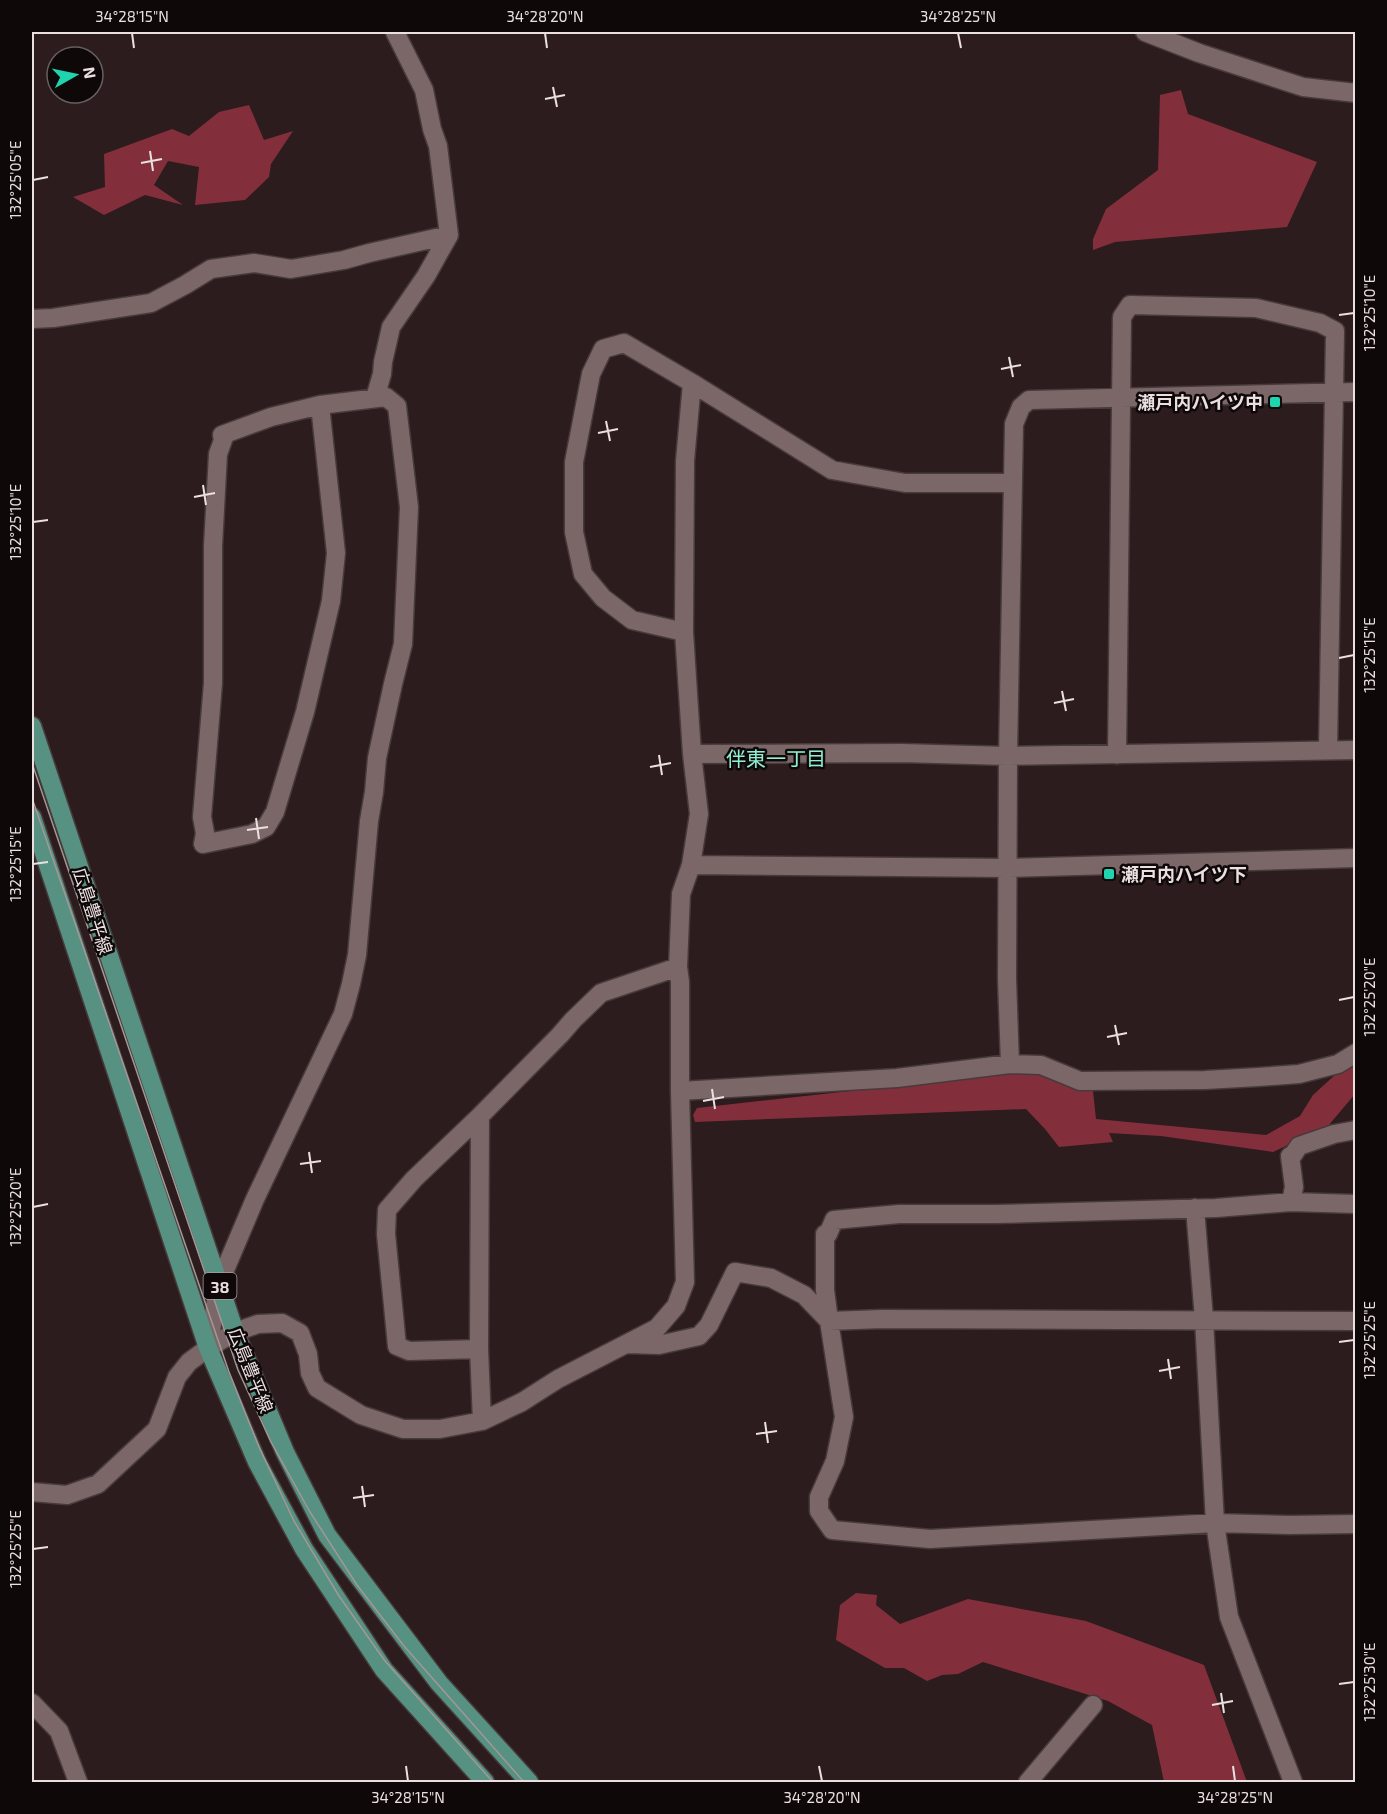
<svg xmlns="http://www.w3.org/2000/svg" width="1387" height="1814" font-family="'Exo 2','Noto Sans JP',sans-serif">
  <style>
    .forest { fill: #832f3b }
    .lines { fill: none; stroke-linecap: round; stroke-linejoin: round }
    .minor-casing { stroke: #473a3b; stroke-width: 21 }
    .major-casing { stroke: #473a3b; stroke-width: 21 }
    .minor { stroke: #7b6768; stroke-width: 18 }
    .major { stroke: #569181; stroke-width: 18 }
    .tram { stroke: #a49798; stroke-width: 1.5 }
    .ticks { fill: none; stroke: #ebe0e0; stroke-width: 2 }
    .poi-dot { fill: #1fd5b0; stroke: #0f0809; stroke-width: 2 }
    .labels { text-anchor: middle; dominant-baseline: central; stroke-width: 5; stroke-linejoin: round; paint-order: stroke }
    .shield { fill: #0f0809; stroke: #a99fa0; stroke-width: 1.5 }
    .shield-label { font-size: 16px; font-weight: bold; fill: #ebe0e0 }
    .poi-label { font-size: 18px; font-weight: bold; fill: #ebe0e0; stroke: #0f0809; text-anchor: end }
    .street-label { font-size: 18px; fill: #ebe0e0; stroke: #0f0809 }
    .neighbourhood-label { font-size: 20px; fill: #8ff0d4; stroke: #0f0809 }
    .neatline { fill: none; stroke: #ebe0e0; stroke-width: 2 }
    .ticks-label { font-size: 15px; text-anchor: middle; fill: #ebe0e0 }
  </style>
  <rect width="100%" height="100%" fill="#2c1c1d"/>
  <path class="forest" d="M1181 90 1188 114 1317 162 1287 227 1115 242 1093 250V239L1106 209 1158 170 1160 95Z
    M249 105 264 140 293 131 271 164 269 177 245 200 195 205 199 167 168 161 154 185 183 205 145 195 104 215 73 197 105 187 104 154 172 129 189 136 219 112Z
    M1355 1064V1094L1328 1126 1273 1152 1161 1136 1109 1133 1113 1142 1059 1147 1045 1129 1026 1109 695 1122 693 1115 697 1108 1032 1071 1074 1087 1093 1091 1096 1119 1266 1135 1300 1116 1313 1095 1336 1074Z
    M856 1593 877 1595 876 1605 900 1624 968 1599 1086 1621 1204 1665 1247 1782H1164L1152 1725 1108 1701 983 1662 958 1674 942 1675 927 1681 904 1668H885L836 1640 840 1605Z"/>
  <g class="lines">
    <defs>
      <path id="minor" d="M1145 32 1199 53 1303 87 1356 93
        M32 319 53 318 151 303 185 285 211 269 254 263 291 269 344 260 369 253 449 235
        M375 398 382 374 383 362 391 327 426 276 449 235 438 146 432 129 424 90 395 32
        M320 405 336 553 331 601 305 712 275 812 266 827 252 834 203 844 205 833 202 817 213 683V546L218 454 223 440 222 435 271 417Z
        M684 632 632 620 603 598 583 574 574 532V462L591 374 603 349 624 343 692 383 832 470 905 483H1013
        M692 754 901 753 1008 756 1356 750
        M1117 755 1122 317 1130 305 1256 308 1320 323 1335 331 1328 750
        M691 865 1008 868 1356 858
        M1010 1064 1007 979 1008 756 1014 424 1021 407 1029 400 1356 392
        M680 1091 897 1078 1010 1064 1041 1065 1080 1081 1205 1080 1258 1077 1299 1074 1338 1064 1356 1053
        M480 1116 479 1349 482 1421
        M1291 1202 1294 1187 1290 1156 1293 1155 1299 1146 1334 1134 1356 1130
        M1356 1204 1291 1202 1216 1208 996 1214H899L834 1220 828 1234H825V1290L829 1321 844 1417 835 1461 819 1497V1511L832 1530 930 1539 1215 1523 1290 1525 1356 1524
        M1195 1208 1204 1319 1215 1523 1229 1617 1293 1782
        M628 1344 659 1345 699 1336 709 1325 735 1272 771 1278 804 1295 829 1321 882 1319 1356 1321
        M208 1348 219 1284 255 1199 343 1014 351 984 357 955 369 821 374 792 377 758 393 684 403 644 409 507 397 406 386 397 320 405
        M479 1349 409 1351 397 1346 386 1234 387 1210 414 1179 480 1116 560 1035 573 1020 601 993 678 967
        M32 1492 67 1495 98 1484 157 1429 177 1377 189 1362 208 1348 235 1332 258 1324 282 1323 300 1333 308 1354 310 1373 317 1388 361 1415 403 1429H440L482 1421 522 1402 558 1379 657 1328 676 1306 685 1282 680 1091V982L678 967 681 894 691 865 699 814 692 754 684 632 685 461 692 383
        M32 1703 59 1731 78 1782
        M1028 1782 1093 1705"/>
      <path id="major" d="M32 726 235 1332 285 1452 327 1535 439 1683 529 1782
        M32 817 208 1348 257 1462 304 1549 384 1670 485 1782"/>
    </defs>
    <use href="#minor" class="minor-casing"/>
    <use href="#major" class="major-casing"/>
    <use href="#minor" class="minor"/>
    <use href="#major" class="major"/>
    <path class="tram" d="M32 763 238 1370 271 1442 310 1512 357 1585 404 1646 524 1782
      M32 798 229 1372 259 1447 294 1521 339 1596 385 1661 493 1782"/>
  </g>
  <path class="ticks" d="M132 33 134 48M545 33 547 48M958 33 961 48M553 87 557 107M545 99 565 95M150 151 153 171M141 163 162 159M33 180 48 177M1339 315 1354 313M1009 357 1013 377M1001 369 1021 365M606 421 610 441M598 433 618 429M203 485 206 505M194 497 215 493M33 522 48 520M1339 658 1354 655M1062 691 1066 711M1054 703 1074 699M659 755 662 775M650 767 671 763M256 818 259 839M247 830 268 827M33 864 48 862M1339 1000 1354 997M1115 1025 1119 1045M1107 1037 1127 1033M712 1089 715 1109M703 1101 724 1097M309 1152 312 1173M300 1164 321 1161M33 1207 48 1204M1339 1342 1354 1340M1168 1359 1171 1379M1159 1371 1180 1367M765 1422 768 1443M756 1434 777 1431M362 1486 365 1507M353 1498 374 1495M33 1549 48 1547M1339 1684 1354 1682M1221 1693 1224 1713M1212 1705 1233 1701M406 1766 408 1781M819 1766 822 1781M1233 1766 1235 1781"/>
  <g class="poi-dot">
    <rect x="1269" y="396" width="12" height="12" rx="3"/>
    <rect x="1103" y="868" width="12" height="12" rx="3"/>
  </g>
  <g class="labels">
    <rect class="shield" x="203.5" y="1273" width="33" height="26" rx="4.5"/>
    <g class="shield-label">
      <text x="220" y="1286">38</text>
    </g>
    <g class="poi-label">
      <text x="1263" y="402">瀬戸内ハイツ中</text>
      <text x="1121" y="874" text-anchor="start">瀬戸内ハイツ下</text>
    </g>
    <g class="street-label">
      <text transform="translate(93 911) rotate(72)">広島豊平線</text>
      <text transform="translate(251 1370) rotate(68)">広島豊平線</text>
    </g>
    <g class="neighbourhood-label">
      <text x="776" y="758">伴東一丁目</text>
    </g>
  </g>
  <rect width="1387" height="1814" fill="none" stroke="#0f0809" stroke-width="66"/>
  <g transform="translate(75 75) rotate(81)"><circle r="28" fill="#0f0809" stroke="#675e5f" stroke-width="1.5"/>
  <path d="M0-4.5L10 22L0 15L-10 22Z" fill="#1fd5b0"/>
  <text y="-9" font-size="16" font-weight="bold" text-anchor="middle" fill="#ebe0e0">N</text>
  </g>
  <rect x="33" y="33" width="1321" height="1748" class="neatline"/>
  <g class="ticks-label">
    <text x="132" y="22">34°28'15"N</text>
    <text x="545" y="22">34°28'20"N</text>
    <text x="958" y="22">34°28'25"N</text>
    <text transform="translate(16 180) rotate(-90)" y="5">132°25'05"E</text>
    <text transform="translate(1370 313) rotate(-90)" y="5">132°25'10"E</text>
    <text transform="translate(16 522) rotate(-90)" y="5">132°25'10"E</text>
    <text transform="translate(1370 655) rotate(-90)" y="5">132°25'15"E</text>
    <text transform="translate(16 864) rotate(-90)" y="5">132°25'15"E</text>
    <text transform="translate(1370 997) rotate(-90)" y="5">132°25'20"E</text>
    <text transform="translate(16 1207) rotate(-90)" y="5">132°25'20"E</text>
    <text transform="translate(1370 1340) rotate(-90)" y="5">132°25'25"E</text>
    <text transform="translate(16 1549) rotate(-90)" y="5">132°25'25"E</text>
    <text transform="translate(1370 1682) rotate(-90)" y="5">132°25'30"E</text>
    <text x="408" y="1803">34°28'15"N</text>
    <text x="822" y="1803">34°28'20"N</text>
    <text x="1235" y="1803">34°28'25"N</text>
  </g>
</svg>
